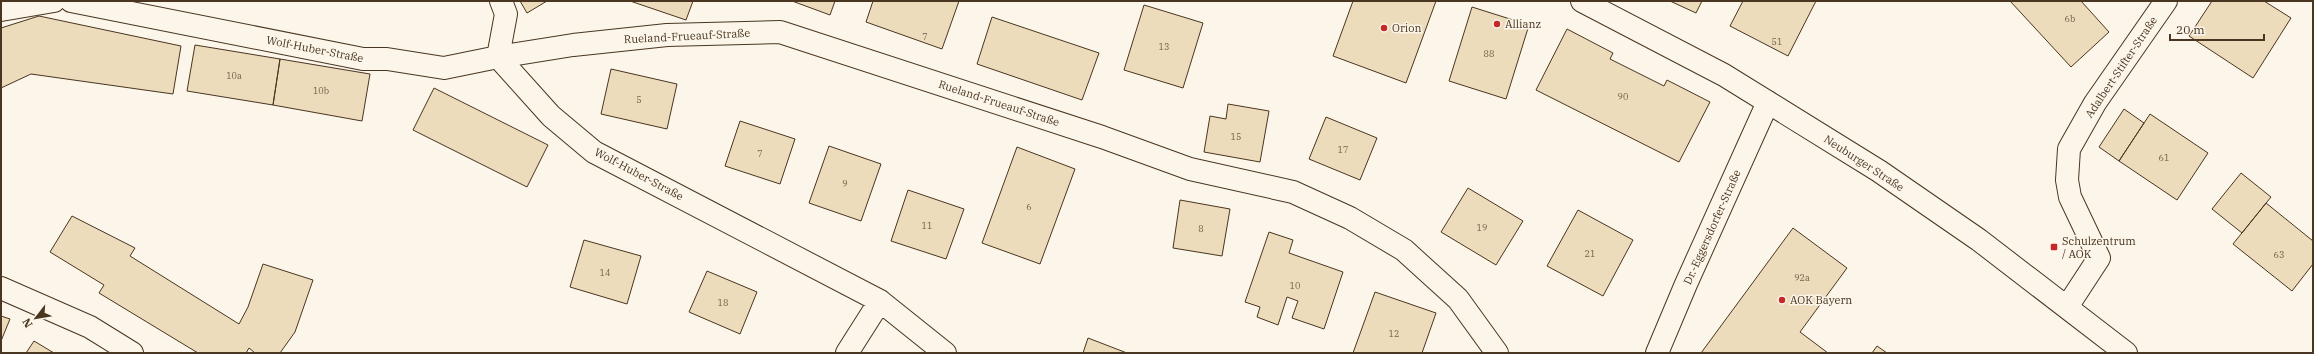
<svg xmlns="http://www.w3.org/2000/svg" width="2314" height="354" font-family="'IBM Plex Serif',serif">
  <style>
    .building { fill: #ecdcbc; stroke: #4a3520 }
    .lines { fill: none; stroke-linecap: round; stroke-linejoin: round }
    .minor-casing { stroke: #4a3520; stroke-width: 24 }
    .minor { stroke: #fbf6e9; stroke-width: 22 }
    .poi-dot { fill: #c62828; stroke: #fbf6e9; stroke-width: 1.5 }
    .labels { text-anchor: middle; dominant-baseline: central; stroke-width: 3; stroke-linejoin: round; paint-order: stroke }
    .number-label { font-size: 9px; fill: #725f47 }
    .poi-label { font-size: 11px; fill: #4a3520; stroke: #fbf6e9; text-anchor: start }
    .street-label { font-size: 11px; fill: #4a3520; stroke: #fbf6e9 }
  </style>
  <rect width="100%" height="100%" fill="#fbf6e9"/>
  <path class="building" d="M520 1H547L527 13Z
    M630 1H693L686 20Z
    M792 1H835L830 15Z
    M873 1H959L942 49 866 22Z
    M1353 1H1436L1406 83 1333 56Z
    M1670 1H1702L1696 13Z
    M1743 1H1816L1788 56 1730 26Z
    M2010 1H2081L2109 32 2071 67Z
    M2212 1H2264L2291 18 2253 78 2189 36Z
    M1144 5 1203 23 1183 88 1124 70Z
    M1472 7 1529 25 1506 99 1449 81Z
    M39 16 181 46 173 94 31 74 1 88V28Z
    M992 17 1099 53 1082 100 977 64Z
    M1567 29 1613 53 1610 59 1664 86 1667 80 1710 102 1679 162 1536 90Z
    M195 45 280 59 273 105 187 91Z
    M280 59 370 74 362 121 273 105Z
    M611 69 677 84 667 129 601 114Z
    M434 88 548 145 527 187 413 130Z
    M1228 104 1269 111 1260 162 1204 152 1210 116 1226 119Z
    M2124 109 2144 123 2119 161 2099 147Z
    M2150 114 2208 153 2177 200 2119 161Z
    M1326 117 1377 138 1360 180 1309 159Z
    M740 121 795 139 780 184 725 166Z
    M829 146 881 164 861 221 809 203Z
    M1017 147 1075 169 1040 264 982 243Z
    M2241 173 2271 197 2242 233 2212 209Z
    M1468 188 1523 221 1496 265 1441 232Z
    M908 190 964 209 946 259 891 241Z
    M1180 200 1230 209 1222 256 1173 248Z
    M2266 203 2313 241V264L2292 291 2233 244Z
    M1578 210 1633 240 1603 296 1547 266Z
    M72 216 135 248 130 256 239 324 248 307 263 264 313 280 295 332 280 353H255L249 348 246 353H198L99 293 104 285 50 252Z
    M1793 228 1847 268 1800 332 1828 353H1701Z
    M1269 232 1293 240 1289 253 1343 272 1324 329 1292 318 1298 301 1287 297 1278 325 1257 317 1260 307 1245 302Z
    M584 240 641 256 627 304 570 287Z
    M707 271 757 292 740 334 689 312Z
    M1375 292 1436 313 1422 353H1353Z
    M1 316 10 319 1 341Z
    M1088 338 1127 353H1083Z
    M34 341 54 353H26Z
    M1877 346 1887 353H1872Z"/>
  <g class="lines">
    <defs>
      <path id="minor" d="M71 1 363 59H387L444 68 498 57 551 116 594 152 880 301 945 353
        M501 1 506 14 498 57 573 45 667 35 780 32 1102 137 1190 169 1293 192 1350 218 1404 250 1458 299 1497 353
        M1582 1 1724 75 1879 171 1979 240 2126 353
        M1 10 54 1
        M1 288 90 327 132 353
        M2067 307 2099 258 2070 197 2067 180 2069 149 2095 103 2166 1
        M847 353 880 301
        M1657 353 1686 284 1768 102"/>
    </defs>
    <use href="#minor" class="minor-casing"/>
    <use href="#minor" class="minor"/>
  </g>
  <g class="poi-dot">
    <circle cx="1497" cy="24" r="4"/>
    <circle cx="1384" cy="28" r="4"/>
    <rect x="2050" y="243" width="8" height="8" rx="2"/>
    <circle cx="1782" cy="300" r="4"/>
  </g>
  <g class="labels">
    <g class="number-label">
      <text x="2070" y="18">6b</text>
      <text x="925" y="36">7</text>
      <text x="1777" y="41">51</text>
      <text x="1164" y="46">13</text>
      <text x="1489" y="53">88</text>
      <text x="234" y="75">10a</text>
      <text x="321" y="90">10b</text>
      <text x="1623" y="96">90</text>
      <text x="639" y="99">5</text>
      <text x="1236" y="136">15</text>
      <text x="1343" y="149">17</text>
      <text x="760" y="153">7</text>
      <text x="2164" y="157">61</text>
      <text x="845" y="183">9</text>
      <text x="1029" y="206">6</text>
      <text x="927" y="225">11</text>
      <text x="1482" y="227">19</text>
      <text x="1201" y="228">8</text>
      <text x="1590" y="253">21</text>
      <text x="2279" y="254">63</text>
      <text x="605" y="272">14</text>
      <text x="1802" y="277">92a</text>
      <text x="1295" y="285">10</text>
      <text x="723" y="302">18</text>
      <text x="1394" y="333">12</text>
    </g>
    <g class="poi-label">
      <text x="1505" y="24">Allianz</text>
      <text x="1392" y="28">Orion</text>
      <text x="2062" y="241">Schulzentrum<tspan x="2062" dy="13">/ AOK</tspan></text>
      <text x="1790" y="300">AOK Bayern</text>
    </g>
    <g class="street-label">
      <text transform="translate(687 36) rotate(-3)">Rueland-Frueauf-Straße</text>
      <text transform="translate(315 49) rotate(11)">Wolf-Huber-Straße</text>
      <text transform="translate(2121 67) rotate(-56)">Adalbert-Stifter-Straße</text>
      <text transform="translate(999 103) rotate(18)">Rueland-Frueauf-Straße</text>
      <text transform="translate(1864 163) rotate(33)">Neuburger Straße</text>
      <text transform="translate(639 174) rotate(28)">Wolf-Huber-Straße</text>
      <text transform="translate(1712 227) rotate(-66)">Dr.-Eggersdorfer-Straße</text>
    </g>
  </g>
  <rect width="2314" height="354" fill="none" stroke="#4a3520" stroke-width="4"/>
  <g transform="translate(36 318) rotate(239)" stroke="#fbf6e9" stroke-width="3" paint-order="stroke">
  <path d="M0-3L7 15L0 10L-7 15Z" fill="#4a3520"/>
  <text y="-6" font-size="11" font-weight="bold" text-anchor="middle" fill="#4a3520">N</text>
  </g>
  <path d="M2170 34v6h94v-6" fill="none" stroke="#4a3520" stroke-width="2"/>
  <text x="2176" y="34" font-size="12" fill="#4a3520" stroke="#fbf6e9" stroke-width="3" paint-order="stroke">20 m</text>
</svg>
